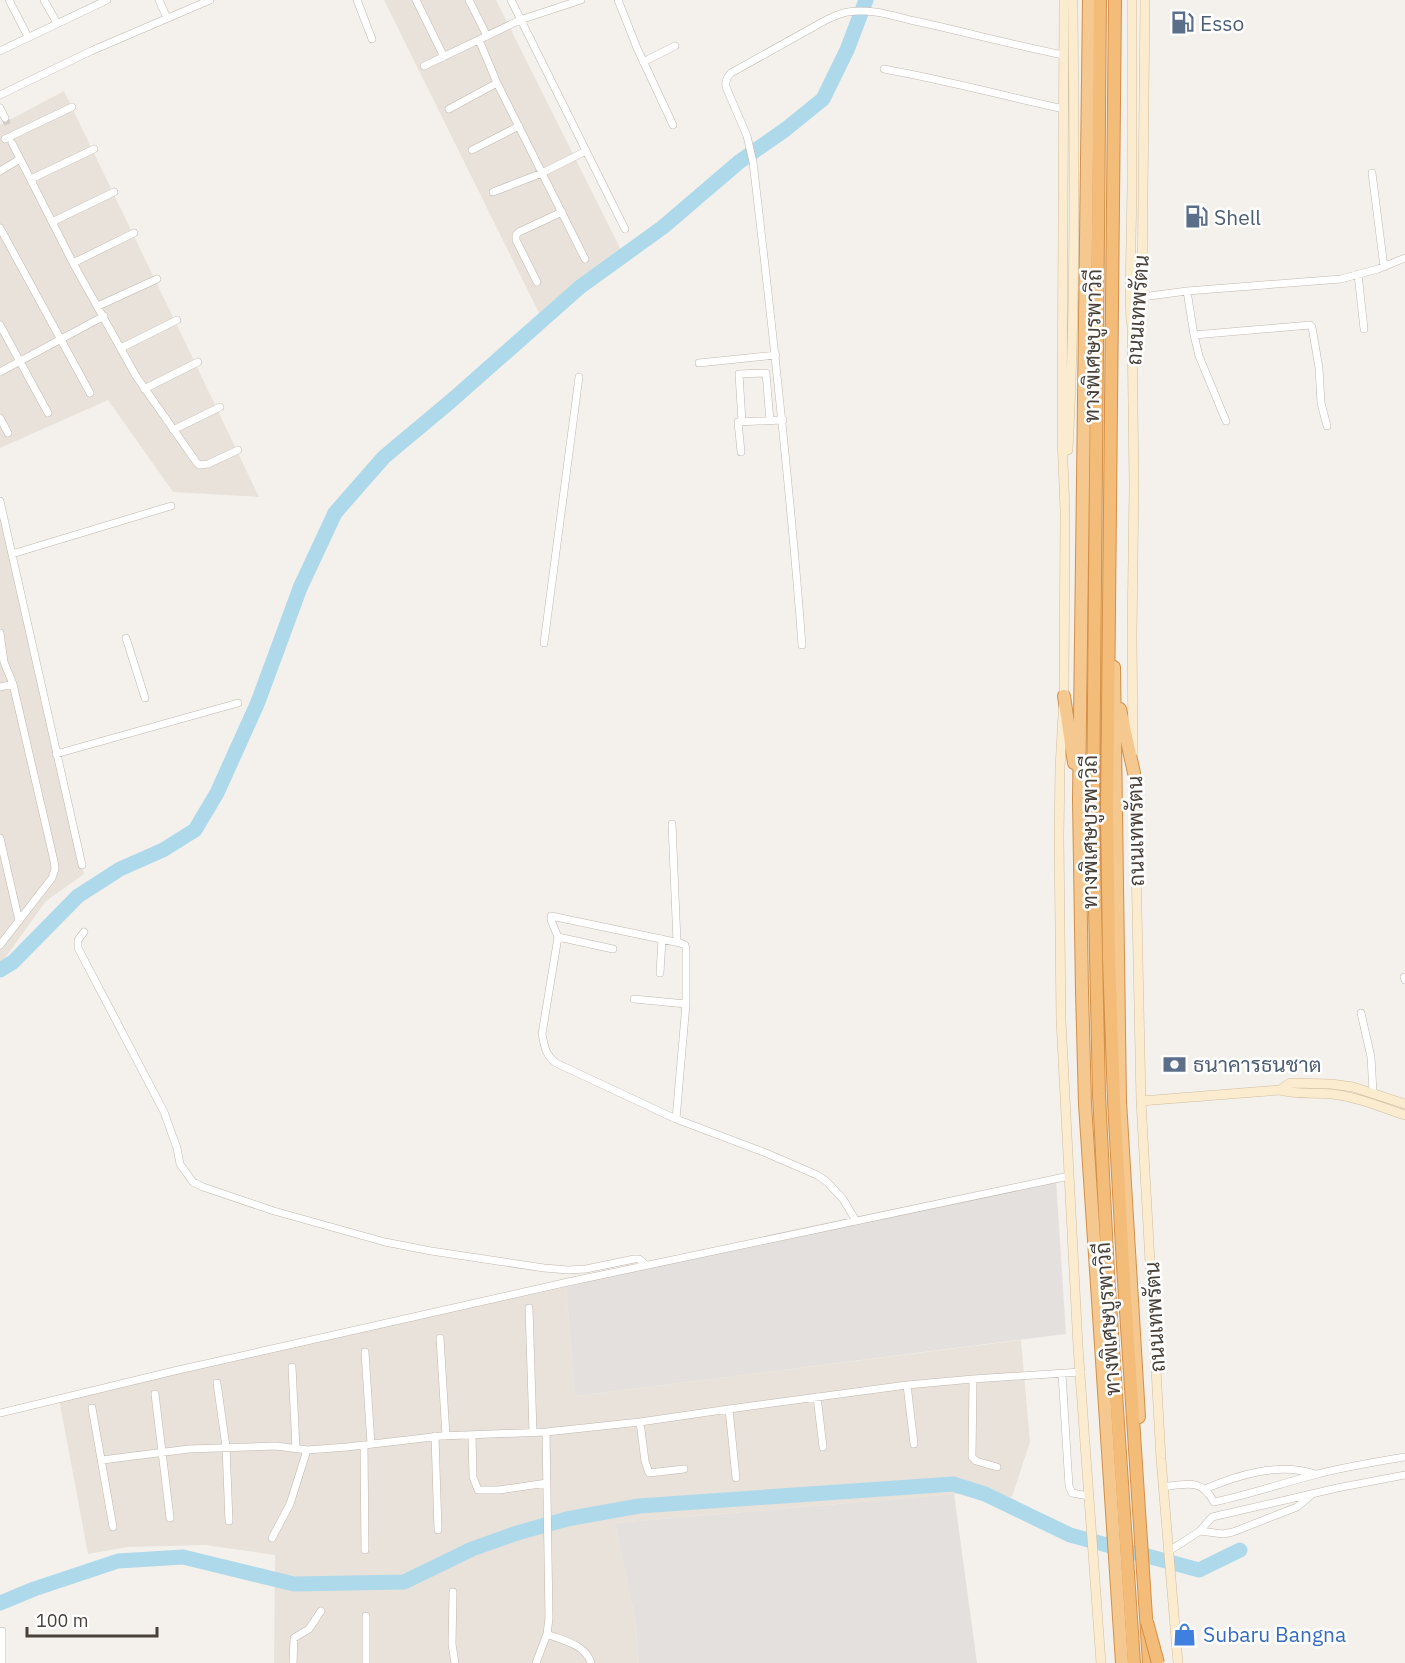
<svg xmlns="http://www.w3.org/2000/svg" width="1405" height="1663" font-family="'IBM Plex Sans',Sarabun,sans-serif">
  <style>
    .residential { fill: #e8e2da }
    .industrial { fill: #e4e0dd }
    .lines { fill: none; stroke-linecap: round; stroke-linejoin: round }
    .river { stroke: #aed9eb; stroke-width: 15 }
    .minor-tunnel { stroke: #d2cec8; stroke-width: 7; stroke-dasharray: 7 3.5; stroke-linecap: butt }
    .minor-casing { stroke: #bfb7af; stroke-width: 8 }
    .secondary-casing { stroke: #d0be9f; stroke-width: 10 }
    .trunk-casing { stroke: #d28f48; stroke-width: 14 }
    .motorway-casing { stroke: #d28f48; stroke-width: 14 }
    .minor { stroke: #fff; stroke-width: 7 }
    .secondary { stroke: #fbebcf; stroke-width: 9 }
    .trunk { stroke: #f4c88e; stroke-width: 12 }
    .motorway { stroke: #f3bc78; stroke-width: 12 }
    .motorway-bridge-casing { stroke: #d28f48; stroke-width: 14; stroke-linecap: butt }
    .motorway-bridge { stroke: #f3bc78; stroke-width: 12 }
    .labels { text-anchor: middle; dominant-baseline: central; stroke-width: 5; stroke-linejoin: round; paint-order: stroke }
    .service-label { font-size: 21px; fill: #4e5e75; stroke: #fff; text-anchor: start }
    .street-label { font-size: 21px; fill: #48413a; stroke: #fff }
    .shop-label { font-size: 21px; fill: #366cbe; stroke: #fff; text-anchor: start }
  </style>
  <rect width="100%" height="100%" fill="#f4f1ec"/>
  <path class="residential" d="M384 0H496L621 250 564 298 540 315Z
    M64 91 186 344 259 497 173 492 108 400 0 448V125Z
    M0 507 69 817 84 874 46 901 0 965Z
    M566 1287 575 1396 1021 1340 1030 1442 1012 1497 954 1494 615 1523 635 1618 639 1663H274L275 1555 205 1545 128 1547 88 1554 59 1399 174 1371Z"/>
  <path class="industrial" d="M1056 1180 1066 1334 575 1396 566 1287 707 1252 857 1225Z
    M954 1494 977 1663H639L635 1618 615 1523Z"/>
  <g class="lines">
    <path class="river" d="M0 970 13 962 78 896 120 869 163 850 195 830 217 793 258 702 300 588 335 513 384 457 451 401 580 287 663 227 739 162 786 129 823 99 847 50 866 0
      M0 1603 34 1589 118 1561 183 1557 294 1584 404 1582 472 1549 517 1533 567 1519 639 1506 953 1484 985 1494 1070 1535 1199 1570 1240 1550"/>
    <path class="minor-tunnel" d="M5 118 8 126"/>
    <defs>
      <path id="minor" d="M9 0 28 37
        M44 0 57 23
        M159 0 167 18
        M357 0 372 39
        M416 0 444 57
        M469 0 487 36
        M511 0 625 229
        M618 0 637 48 673 125
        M479 40 497 83 585 259
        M0 51 107 0
        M643 62 675 46
        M424 66 520 20 581 0
        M884 69C945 80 1004 96 1064 109
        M0 95 91 51 210 0
        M0 108 5 118
        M449 109 497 83
        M5 139 72 107
        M12 143 73 263 136 376 197 463 200 465 208 464 238 450
        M472 150 519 126
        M0 171 20 159
        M1372 173 1384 267
        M31 179 94 149
        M493 192 542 173 586 151
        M52 222 114 192
        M0 228 90 393
        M73 263 134 233
        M1358 274 1364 329
        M537 282 516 240V235L519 232 562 212
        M1187 291 1194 335 1199 356 1226 421
        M1142 297 1187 291 1341 279 1378 269 1405 258
        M98 306 157 279
        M0 325 48 413
        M1194 335 1310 325 1312 327 1319 368 1321 403 1327 426
        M121 348 177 320
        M699 363 776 355
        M0 372 104 316
        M144 389 198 362
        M0 418 8 433
        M742 422 739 374 766 373 770 421
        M173 430 220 407
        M741 452 738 422 783 420
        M0 501 82 865
        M12 554 171 506
        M0 633 4 662 13 684 54 861 55 869 52 878 0 945
        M126 638 145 698
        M544 643 579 377
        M802 645C790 483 772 323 753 162L747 136 726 87C725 81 727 77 731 73L826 20C833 17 840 13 848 12 871 8 893 16 915 21 965 32 1014 45 1063 55
        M0 687 13 684
        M56 754 238 703
        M672 824 677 942
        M0 838 19 921
        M84 932 78 940V948L164 1112 177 1148 180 1164 193 1182 203 1187 274 1211 385 1242 431 1251 544 1268 568 1270 586 1269 634 1259H639L646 1265
        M558 937 551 920V916L680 943 685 945 686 949V1004L676 1119
        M613 949 558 937 542 1034C545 1048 545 1054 556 1063L676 1119 766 1153 817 1175 826 1181 843 1199 856 1221
        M660 973 662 939
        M1404 977 1405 980
        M634 999 686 1004
        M1361 1013 1371 1057 1373 1092
        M529 1308 533 1432
        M440 1338 446 1436
        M365 1352 371 1444
        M292 1367 296 1448
        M1062 1374 1069 1486 1072 1493 1089 1496
        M973 1379 972 1457 976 1461 997 1467
        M217 1383 226 1447 229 1521
        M907 1385 914 1444
        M155 1394 170 1518
        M817 1397 823 1447
        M92 1408 113 1527
        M729 1409 736 1478
        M0 1413 174 1371 568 1282 1069 1176
        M640 1422 645 1461 649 1473 684 1469
        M472 1435 473 1477 478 1490H499L547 1483
        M435 1436 438 1530
        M364 1445 365 1550
        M102 1460 189 1449 276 1446 307 1450 347 1447 441 1436 546 1432 640 1422 729 1409 907 1385 973 1379 1081 1372
        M1163 1487C1186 1484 1201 1478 1214 1502 1248 1495 1280 1484 1314 1475 1344 1467 1374 1462 1405 1457
        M1205 1489C1238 1475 1279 1462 1315 1474
        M1200 1531 1223 1534 1233 1532 1297 1507 1310 1496
        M272 1538 290 1504 307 1450
        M1169 1551 1200 1531 1212 1517 1337 1488 1405 1475
        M453 1592 452 1644 455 1663
        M547 1634C564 1641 585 1644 591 1663
        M2 1663V1631
        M293 1663 294 1638 309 1629 321 1611
        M366 1663V1616
        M536 1663 547 1634 549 1618 546 1432"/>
      <path id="secondary" d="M1064 0 1062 438 1065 510 1064 696 1060 768 1059 837 1061 1020 1078 1347 1101 1663
        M1131 322 1130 294 1132 188V0
        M1068 450C1076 300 1074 150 1073 0
        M1133 752 1132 634 1134 485 1132 326 1142 297 1145 0
        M1134 768 1141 1101 1161 1459 1178 1663
        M1280 1090 1290 1083 1331 1084 1353 1087 1405 1104
        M1141 1101 1280 1090C1297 1095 1314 1092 1332 1094 1357 1097 1381 1107 1405 1115"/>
      <path id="trunk" d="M1089 0 1079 800 1082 991 1085 1104 1122 1663
        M1114 667 1120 1101 1139 1417
        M1064 696 1074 763
        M1120 709 1134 773"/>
      <path id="motorway" d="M1100 0 1093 814 1099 1094 1108 1273 1134 1663
        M1115 0 1107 812 1109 959 1114 1101 1123 1266 1149 1663"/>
    </defs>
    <use href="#minor" class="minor-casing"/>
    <use href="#secondary" class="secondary-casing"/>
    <use href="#trunk" class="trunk-casing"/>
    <use href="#motorway" class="motorway-casing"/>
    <use href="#minor" class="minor"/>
    <use href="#secondary" class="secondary"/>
    <use href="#trunk" class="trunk"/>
    <use href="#motorway" class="motorway"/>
    <defs>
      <path id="motorway-bridge" d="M1147 1622 1158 1663"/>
    </defs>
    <use href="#motorway-bridge" class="motorway-bridge-casing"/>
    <use href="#motorway-bridge" class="motorway-bridge"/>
  </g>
  <defs>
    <symbol id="fuel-bare" viewBox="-9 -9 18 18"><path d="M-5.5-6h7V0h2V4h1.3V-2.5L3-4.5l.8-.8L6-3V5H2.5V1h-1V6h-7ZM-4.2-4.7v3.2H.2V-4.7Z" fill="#5c6f8a" stroke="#fff" stroke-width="2.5" paint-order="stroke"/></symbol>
    <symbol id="bank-bare" viewBox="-9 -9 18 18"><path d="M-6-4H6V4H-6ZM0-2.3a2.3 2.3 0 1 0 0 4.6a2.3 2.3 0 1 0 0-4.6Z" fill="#5c6f8a" stroke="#fff" stroke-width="2.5" paint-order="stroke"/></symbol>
    <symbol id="shop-bare" viewBox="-9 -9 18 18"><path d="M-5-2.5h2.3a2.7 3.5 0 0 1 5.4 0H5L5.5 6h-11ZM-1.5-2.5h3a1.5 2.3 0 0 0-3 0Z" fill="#3f7fe0" stroke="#fff" stroke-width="2.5" paint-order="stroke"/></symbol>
  </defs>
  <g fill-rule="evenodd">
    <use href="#fuel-bare" x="1166" y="6" width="33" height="33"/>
    <use href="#fuel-bare" x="1180" y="200" width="33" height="33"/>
    <use href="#bank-bare" x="1158" y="1048" width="33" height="33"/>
    <use href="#shop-bare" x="1168" y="1618" width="33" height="33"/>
  </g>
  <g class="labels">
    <g class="service-label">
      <text x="1200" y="23">Esso</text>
      <text x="1214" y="217">Shell</text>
      <text x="1193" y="1064">ธนาคารธนชาต</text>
    </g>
    <g class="street-label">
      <text transform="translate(1137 310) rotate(-86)">ถนนเทพรัตน</text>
      <text transform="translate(1092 346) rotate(-89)">ทางพิเศษบูรพาวิถี</text>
      <text transform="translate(1135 831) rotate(-91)">ถนนเทพรัตน</text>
      <text transform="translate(1089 832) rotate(-90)">ทางพิเศษบูรพาวิถี</text>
      <text transform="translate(1154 1317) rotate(-93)">ถนนเทพรัตน</text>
      <text transform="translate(1107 1319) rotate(-94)">ทางพิเศษบูรพาวิถี</text>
    </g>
    <g class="shop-label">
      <text x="1203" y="1634">Subaru Bangna</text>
    </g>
  </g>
  <path d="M27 1627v9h130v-9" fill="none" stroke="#48413a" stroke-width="3"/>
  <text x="36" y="1627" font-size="18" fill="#48413a" stroke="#ffffff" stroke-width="4.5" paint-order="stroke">100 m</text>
</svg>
